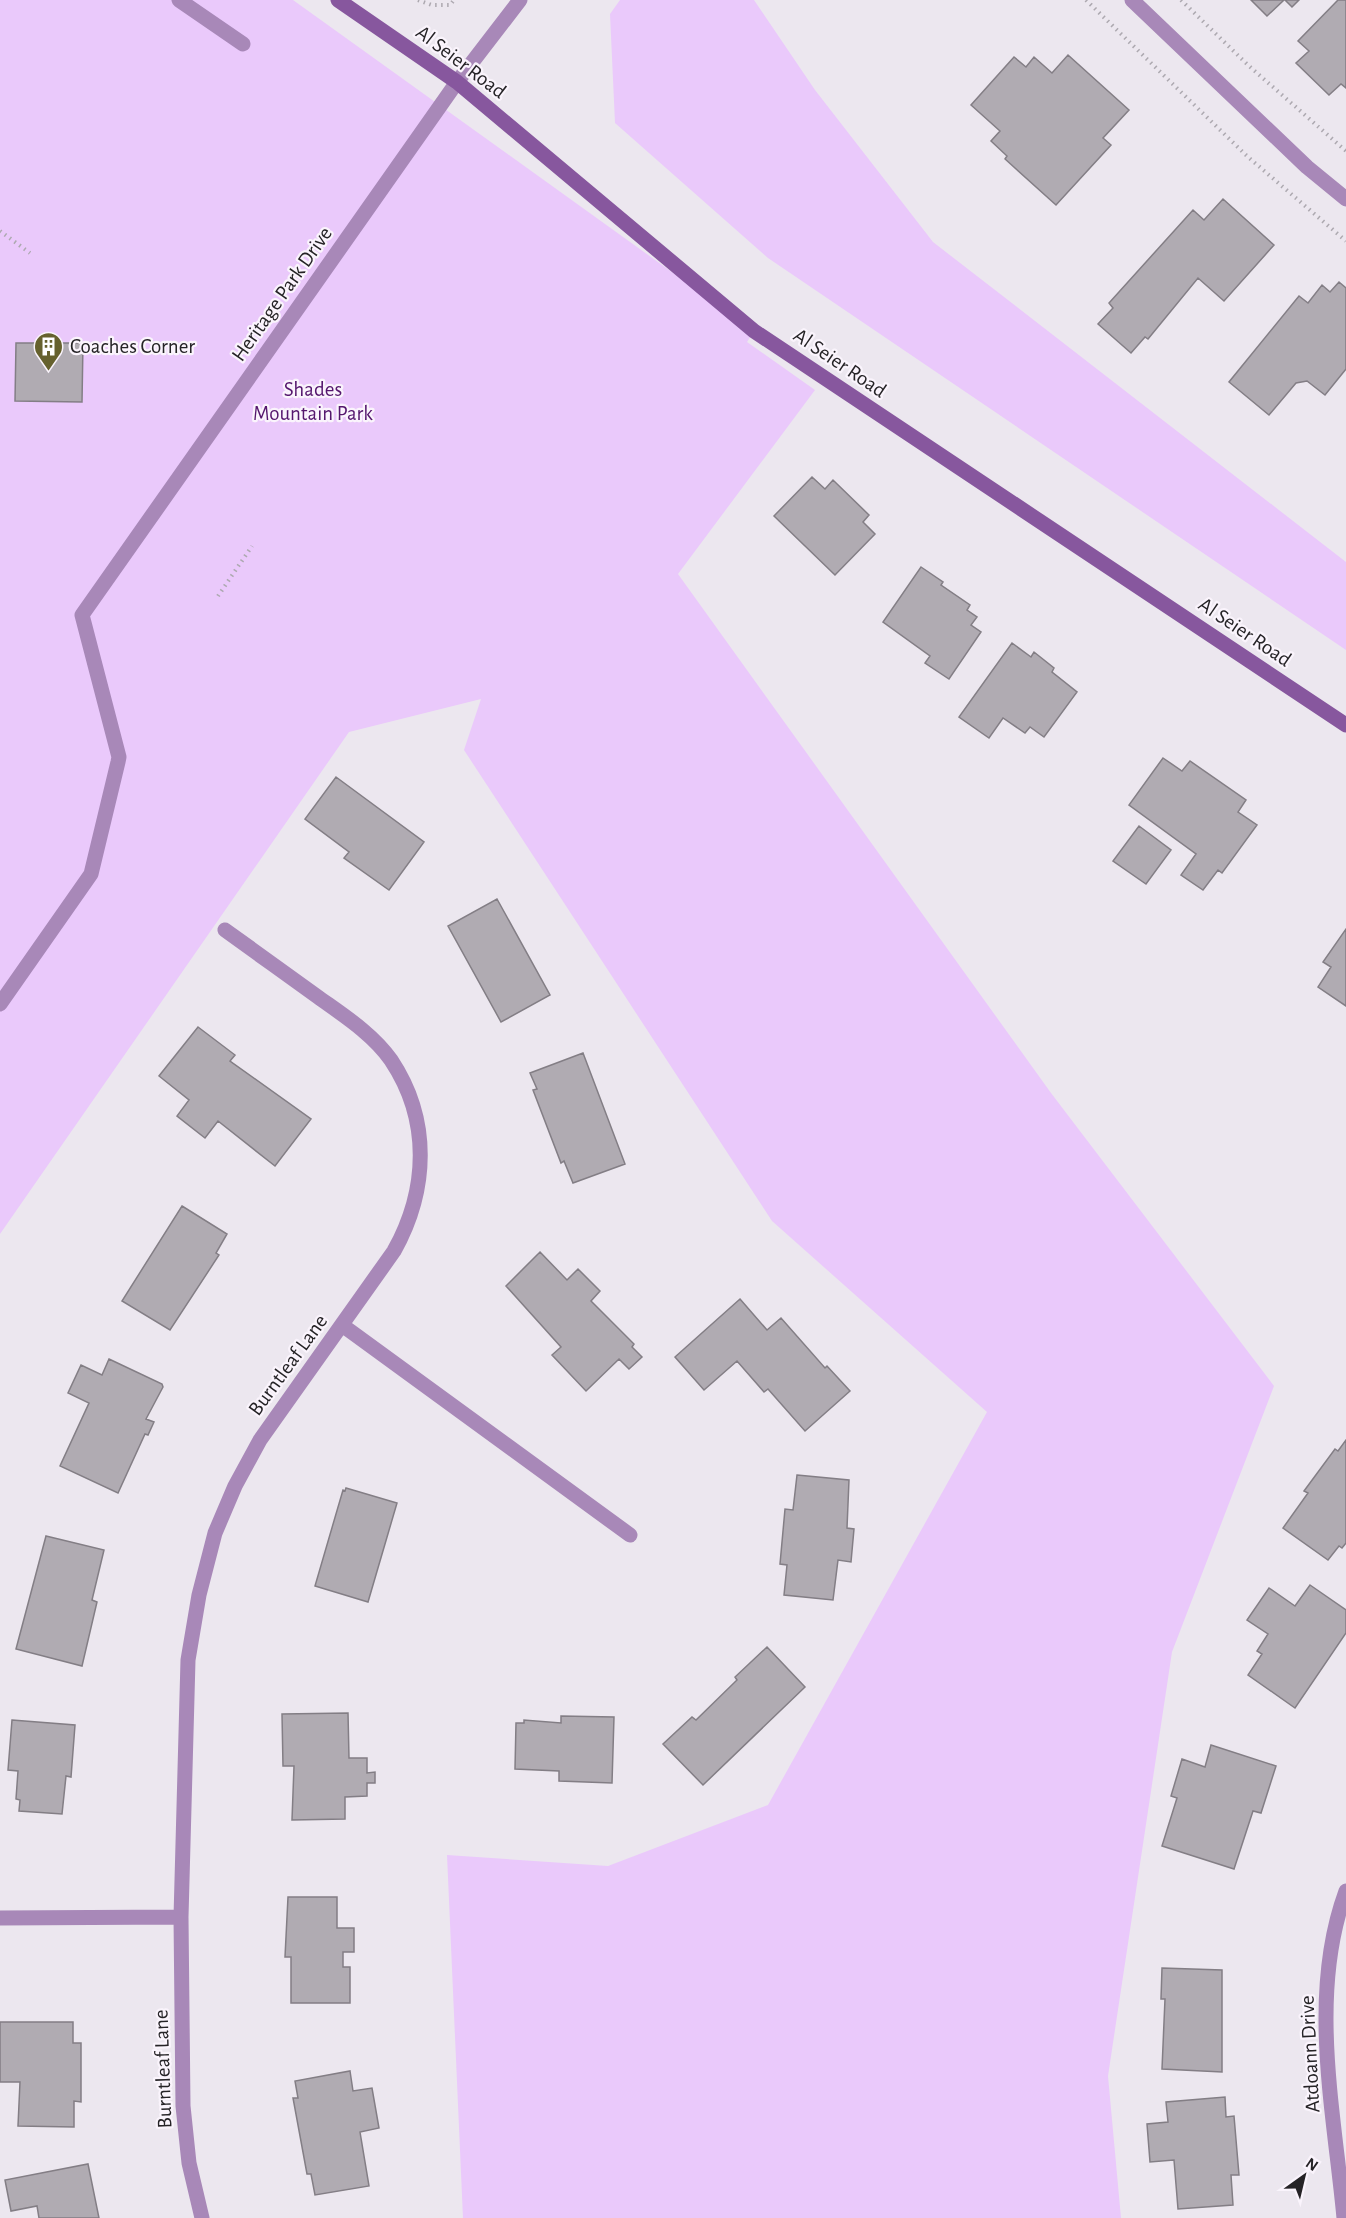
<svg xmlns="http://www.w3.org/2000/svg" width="1346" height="2218" font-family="'Alegreya Sans',sans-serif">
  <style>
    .green { fill: #eac9fb }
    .building { fill: #b0abb2; stroke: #837e85; stroke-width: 1.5 }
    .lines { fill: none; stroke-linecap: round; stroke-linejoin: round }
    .path { stroke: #ada9b0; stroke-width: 4; stroke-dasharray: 1.5 4.5; stroke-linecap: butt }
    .lane { stroke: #a888b8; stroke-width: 15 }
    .street { stroke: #a888b8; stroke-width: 15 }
    .secondary { stroke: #87579e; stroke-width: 15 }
    .labels { text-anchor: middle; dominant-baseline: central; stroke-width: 4.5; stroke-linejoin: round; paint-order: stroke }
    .street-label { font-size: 21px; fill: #252326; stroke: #faf4fc }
    .poi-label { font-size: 21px; fill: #252326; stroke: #faf4fc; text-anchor: start }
    .park-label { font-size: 21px; fill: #54166d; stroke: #faf4fc }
  </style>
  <rect width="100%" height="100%" fill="#ece7ef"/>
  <path class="green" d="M0 0H293L754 331 747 342 815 390 678 574 1051 1093 1274 1386 1172 1652 1108 2076 1121 2218H463L447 1855 608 1866 768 1805 987 1412 772 1221 464 750 481 699 349 732 0 1234Z
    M620 0H754L815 90 933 242 1346 562V650L768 258 615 123 610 14Z"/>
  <path class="building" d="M1251 0H1284L1267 16Z
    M1285 0H1299L1292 7Z
    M1338 0H1346V88L1341 84 1329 95 1296 63 1309 51 1298 41Z
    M1068 55 1129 110 1103 138 1111 145 1056 205 1005 159 1007 156 991 141 1000 131 971 105 1014 57 1026 67 1034 57 1052 73Z
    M1223 199 1274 245 1224 301 1198 278 1148 339 1145 337 1131 353 1098 324 1113 308 1109 303 1193 210 1204 220Z
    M1339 282 1346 288V369L1325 395 1307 381 1296 383 1269 415 1229 382 1299 296 1308 303 1322 285 1330 292Z
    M16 343H83L82 402 15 401Z
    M812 477 825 489 833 480 869 515 863 522 875 534 835 575 774 516Z
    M921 567 943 582 941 585 970 605 967 610 977 617 971 625 981 632 949 679 925 663 930 656 883 622Z
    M1012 643 1031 657 1034 652 1054 668 1052 672 1077 692 1044 737 1030 727 1025 733 1003 718 989 738 959 717Z
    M1163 758 1182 771 1190 761 1246 800 1238 812 1257 825 1222 873 1218 870 1203 890 1181 875 1196 854 1129 805Z
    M336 777 424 842 389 890 344 858 349 852 305 819Z
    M1139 826 1171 850 1146 884 1113 861Z
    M497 899 550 995 501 1022 448 926Z
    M1346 929V1006L1318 987 1331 967 1323 962Z
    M198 1027 235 1055 230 1061 311 1119 275 1166 218 1121 205 1138 177 1116 189 1100 159 1076Z
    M583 1053 625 1164 573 1183 564 1161 561 1163 533 1090 537 1089 530 1073Z
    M182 1206 227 1234 216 1253 219 1255 170 1330 122 1301Z
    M540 1252 567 1280 578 1269 600 1291 591 1301 634 1344 632 1347 642 1357 629 1369 619 1359 586 1391 552 1355 561 1347 506 1286Z
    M740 1299 767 1330 781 1318 825 1368 827 1366 850 1391 805 1431 768 1389 764 1392 737 1361 704 1390 675 1357Z
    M109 1359 162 1384 163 1387 146 1419 154 1422 148 1435 145 1434 118 1493 60 1466 89 1403 68 1393 81 1365 102 1375Z
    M1346 1440V1543L1342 1548 1339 1546 1328 1560 1283 1528 1308 1493 1304 1491 1335 1449 1338 1451Z
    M797 1475 849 1480 847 1528 854 1529 851 1562 838 1560 833 1600 784 1595 787 1565 780 1564 785 1509 793 1510Z
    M346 1488 397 1503 368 1602 315 1586 343 1490 345 1491Z
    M46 1536 104 1550 92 1600 97 1602 82 1666 16 1649Z
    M1310 1585 1346 1610V1633L1295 1708 1248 1675 1262 1654 1257 1651 1268 1634 1247 1620 1269 1588 1295 1606Z
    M767 1647 805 1687 703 1785 663 1744 692 1717 696 1720 737 1680 735 1677Z
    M348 1713 349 1758H367V1773L375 1772V1783H367V1796L345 1797V1819L292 1820 294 1766H283L282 1714Z
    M561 1716 614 1717 612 1783 559 1781V1771L515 1769 516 1723H524V1720L561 1723Z
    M12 1720 75 1725 71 1777 66 1776 62 1814 19 1811 20 1800 16 1799 18 1771 8 1770Z
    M1211 1745 1276 1766 1261 1813 1253 1811 1234 1869 1162 1846 1177 1798 1171 1796 1182 1759 1205 1767Z
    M288 1897H337V1928H354V1952H343V1967H350V2003H291V1957H285Z
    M1162 1968 1222 1970V2072L1162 2069 1165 1999H1161Z
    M0 2022H73V2043H81V2102L74 2101V2127L18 2126 20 2082H0Z
    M350 2071 353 2091 372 2088 379 2128 360 2132 369 2186 315 2195 311 2174H307L293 2098H298L295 2081Z
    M1225 2097 1226 2117 1234 2116 1239 2175H1231L1233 2205 1178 2209 1174 2160 1150 2162 1147 2124 1168 2122 1166 2102Z
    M88 2164 99 2218H39L37 2206 11 2211 5 2180Z"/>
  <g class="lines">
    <path class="path" d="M418 0 432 5H450L454 0
      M1086 0 1248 157 1346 241
      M1181 0 1249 66 1346 151
      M0 231 30 253
      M218 596 252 546"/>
    <path class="lane" d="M179 0 243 44"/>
    <path class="street" d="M1132 0 1307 167 1346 199
      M0 1004 91 874 118 762 119 757 82 615 457 82 520 0
      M342 1325 630 1535
      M0 1918 181 1917
      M202 2218 189 2163 183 2106 181 1917 188 1660 199 1595 215 1533 235 1486 260 1440 394 1251C428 1190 431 1120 391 1060 373 1034 343 1015 318 997 287 975 256 952 225 930
      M1344 2218C1334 2111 1308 1994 1346 1891"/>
    <path class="secondary" d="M338 0 457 82 754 331 1346 725"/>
  </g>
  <defs>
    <symbol id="building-pin" viewBox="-11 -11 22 30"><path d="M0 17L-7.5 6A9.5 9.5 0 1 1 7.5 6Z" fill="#66612e" stroke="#faf4fc"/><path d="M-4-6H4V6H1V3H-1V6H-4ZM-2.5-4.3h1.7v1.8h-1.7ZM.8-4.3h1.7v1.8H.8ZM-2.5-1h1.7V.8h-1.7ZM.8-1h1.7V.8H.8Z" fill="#fff"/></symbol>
  </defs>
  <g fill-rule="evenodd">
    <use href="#building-pin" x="32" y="330" width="33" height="45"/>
  </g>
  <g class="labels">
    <g class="street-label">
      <text transform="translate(461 62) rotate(37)">Al Seier Road</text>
      <text transform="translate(282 294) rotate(-55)">Heritage Park Drive</text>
      <text transform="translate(840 363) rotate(34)">Al Seier Road</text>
      <text transform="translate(1245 632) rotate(34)">Al Seier Road</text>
      <text transform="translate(288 1365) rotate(-54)">Burntleaf Lane</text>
      <text transform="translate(1310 2054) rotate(-93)">Atdoann Drive</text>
      <text transform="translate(163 2069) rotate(-92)">Burntleaf Lane</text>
    </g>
    <g class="poi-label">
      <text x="70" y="346">Coaches Corner</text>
    </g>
    <g class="park-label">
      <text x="313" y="389">Shades<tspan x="313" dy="24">Mountain Park</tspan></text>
    </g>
  </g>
  <g transform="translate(1304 2176) rotate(34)" stroke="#faf4fc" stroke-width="4.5" paint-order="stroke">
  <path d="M0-4.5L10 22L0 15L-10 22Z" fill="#252326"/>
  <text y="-9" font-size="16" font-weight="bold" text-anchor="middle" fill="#252326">N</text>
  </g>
</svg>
